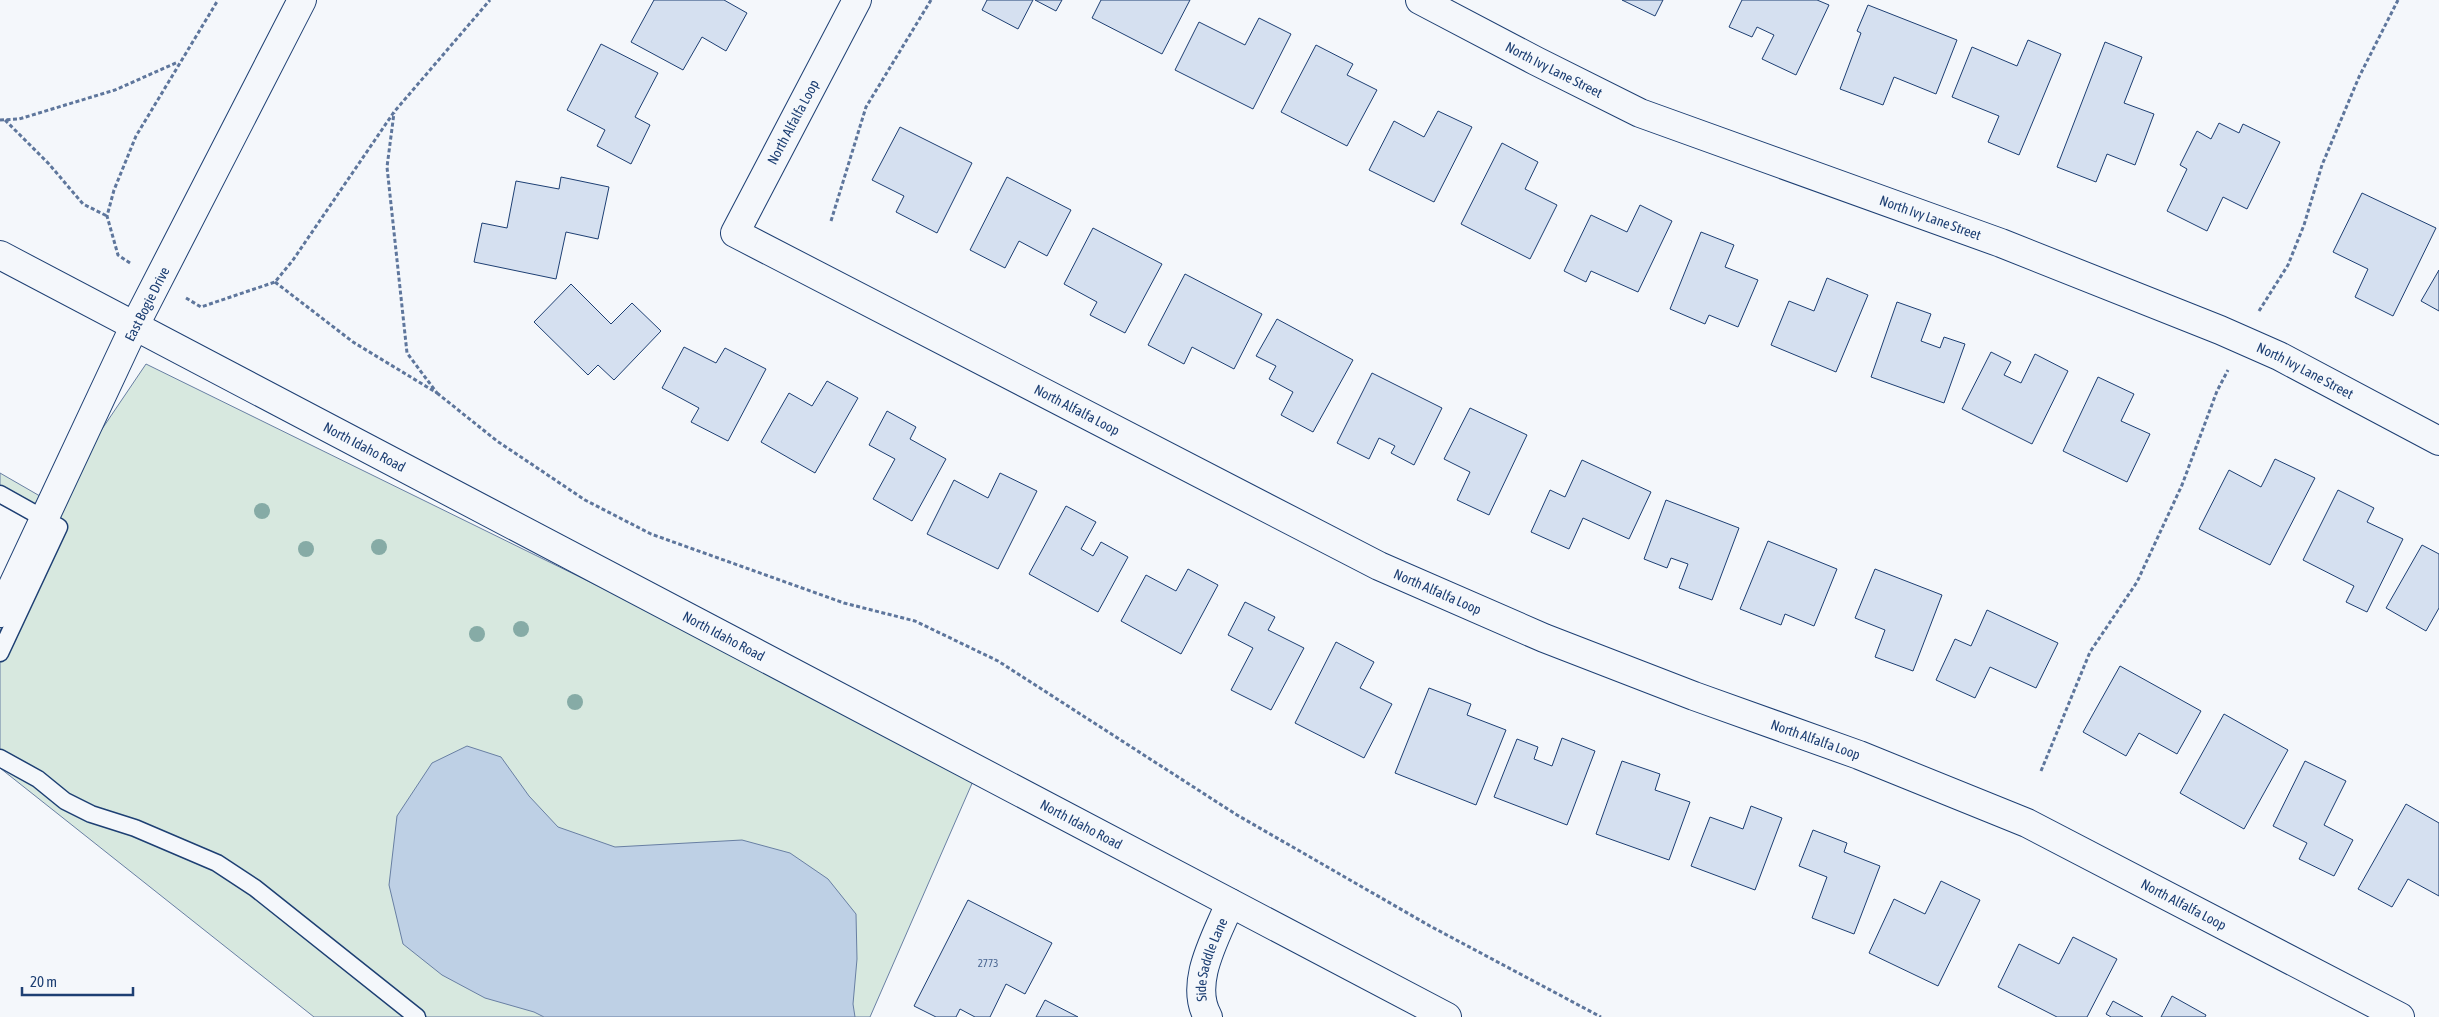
<svg xmlns="http://www.w3.org/2000/svg" width="2439" height="1017" font-family="'Asap Condensed',sans-serif">
  <style>
    .green { fill: #d7e8df; stroke: #687fa3 }
    .water { fill: #bed0e5; stroke: #687fa3 }
    .building { fill: #d5e0f0; stroke: #1d3f73 }
    .lines { fill: none; stroke-linecap: round; stroke-linejoin: round }
    .service-casing { stroke: #1d3f73; stroke-width: 19 }
    .minor-casing { stroke: #1d3f73; stroke-width: 30 }
    .tertiary-casing { stroke: #1d3f73; stroke-width: 30 }
    .secondary-casing { stroke: #1d3f73; stroke-width: 30 }
    .path { stroke: #5e769c; stroke-width: 3; stroke-dasharray: 4 2.5; stroke-linecap: butt }
    .service { stroke: #f4f7fb; stroke-width: 16 }
    .minor { stroke: #f4f7fb; stroke-width: 28 }
    .tertiary { stroke: #f4f7fb; stroke-width: 28 }
    .secondary { stroke: #f4f7fb; stroke-width: 28 }
    .tree { fill: #86aba6 }
    .labels { text-anchor: middle; dominant-baseline: central; stroke-width: 4; stroke-linejoin: round; paint-order: stroke }
    .number-label { font-size: 11px; fill: #4b6792 }
    .street-label { font-size: 14px; fill: #1d3f73; stroke: #f4f7fb }
  </style>
  <rect width="100%" height="100%" fill="#f4f7fb"/>
  <path class="green" d="M146 364 977 772 870 1017H314L0 768V613L40 527 0 501V473L52 503Z"/>
  <path class="water" d="M467 746 501 757 529 796 558 827 615 847 742 840 790 853 828 879 856 914 857 959 853 1004 855 1017H544L534 1012 485 998 442 975 403 944 389 885 397 816 432 763Z"/>
  <path class="building" d="M654 0H724L747 13 726 51 702 37 683 70 631 42Z
    M987 0H1033L1018 29 982 10Z
    M1035 0H1062L1056 11Z
    M1101 0H1190L1162 54 1092 18Z
    M1622 0H1663L1655 16Z
    M1742 0H1817L1829 5 1796 75 1762 59 1774 35 1757 27 1752 37 1729 27Z
    M1868 5 1957 40 1936 94 1894 77 1883 105 1840 89 1861 33 1857 31Z
    M1259 18 1291 34 1253 109 1175 70 1199 22 1245 45Z
    M2028 40 2061 54 2019 155 1988 142 1999 116 1952 97 1972 47 2017 66Z
    M2105 42 2142 57 2124 103 2154 114 2135 165 2107 154 2096 182 2057 167Z
    M601 44 658 73 635 117 650 125 631 164 597 146 605 130 567 110Z
    M1316 45 1353 64 1347 75 1377 90 1347 146 1281 112Z
    M1438 111 1472 127 1434 202 1369 170 1394 121 1424 137Z
    M2219 123 2239 133 2243 124 2280 142 2247 209 2223 197 2207 231 2167 211 2187 169 2180 165 2197 131 2211 139Z
    M900 127 972 163 937 233 896 212 904 196 872 180Z
    M1502 143 1538 162 1525 189 1557 205 1530 259 1461 224Z
    M561 177 609 187 598 239 566 232 556 279 474 262 482 223 507 228 516 181 559 189Z
    M1007 177 1071 210 1047 256 1019 241 1005 268 970 250Z
    M2362 193 2436 228 2393 316 2355 297 2368 269 2333 252Z
    M1640 205 1672 221 1638 292 1591 271 1586 282 1564 271 1591 215 1627 232Z
    M1093 228 1162 264 1125 333 1090 315 1097 302 1064 284Z
    M1701 232 1734 245 1725 267 1758 280 1738 327 1709 315 1705 324 1670 309Z
    M2439 270V311L2421 301Z
    M1185 274 1262 314 1234 369 1192 347 1184 364 1148 345Z
    M1827 278 1868 295 1836 372 1771 345 1789 301 1814 311Z
    M571 284 611 324 632 303 661 331 614 380 598 365 588 375 534 322Z
    M1897 302 1931 314 1921 341 1940 348 1944 337 1965 344 1944 403 1871 377Z
    M1277 319 1353 360 1313 432 1281 415 1293 392 1269 379 1276 366 1256 356Z
    M684 347 716 363 725 348 766 369 728 441 691 422 699 408 662 388Z
    M1991 352 2011 362 2004 375 2021 383 2035 354 2068 371 2032 444 1962 409Z
    M1372 373 1442 408 1414 465 1391 453 1395 446 1379 438 1369 459 1337 443Z
    M2098 377 2134 394 2121 421 2150 434 2127 482 2063 451Z
    M827 381 858 398 815 473 761 442 789 393 812 406Z
    M1470 408 1527 435 1489 515 1457 500 1470 472 1444 459Z
    M887 411 916 427 910 439 946 459 912 521 873 499 895 459 869 445Z
    M2275 459 2315 478 2270 565 2199 529 2229 470 2261 487Z
    M1582 460 1651 492 1629 539 1583 518 1569 549 1531 532 1550 490 1565 497Z
    M1000 473 1037 491 998 569 927 534 954 480 988 498Z
    M2338 490 2374 508 2367 522 2403 539 2367 612 2346 602 2354 586 2303 560Z
    M1666 500 1739 528 1712 600 1679 588 1688 564 1671 558 1667 568 1644 559Z
    M1066 506 1096 522 1081 549 1093 556 1101 542 1128 557 1098 612 1029 574Z
    M1768 541 1837 569 1814 626 1785 614 1781 625 1740 609Z
    M2422 545 2439 554V608L2426 631 2386 608Z
    M1188 569 1218 585 1181 654 1121 621 1146 575 1176 591Z
    M1875 569 1942 595 1913 671 1875 657 1885 630 1855 618Z
    M1245 602 1275 617 1268 630 1304 648 1271 710 1231 690 1253 648 1228 635Z
    M1987 610 2058 643 2036 688 1990 667 1975 698 1936 680 1955 639 1971 646Z
    M1336 642 1374 662 1360 688 1392 704 1364 758 1295 723Z
    M2120 666 2201 711 2177 754 2139 733 2126 756 2083 732Z
    M1429 688 1471 704 1467 715 1506 730 1476 805 1395 773Z
    M2224 714 2288 750 2244 829 2180 793Z
    M1562 738 1595 751 1567 825 1494 797 1517 739 1538 747 1534 759 1552 766Z
    M1622 761 1660 774 1655 790 1690 802 1669 860 1596 834Z
    M2305 761 2346 781 2324 825 2353 840 2334 876 2299 859 2307 843 2273 826Z
    M2406 804 2439 823V896L2408 879 2392 907 2358 889Z
    M1751 806 1782 818 1755 890 1691 866 1710 817 1743 829Z
    M1813 830 1847 843 1844 852 1880 866 1854 934 1812 918 1827 877 1799 866Z
    M1941 881 1980 900 1938 986 1869 953 1894 899 1925 914Z
    M968 900 1052 943 1025 994 1006 984 990 1017H975L960 1009 956 1017H936L914 1006Z
    M2073 937 2117 959 2087 1017H2057L1998 987 2019 944 2059 964Z
    M2172 996 2206 1015 2205 1017H2161Z
    M1045 1000 1078 1017H1036Z
    M2113 1001 2143 1017H2111L2106 1014Z"/>
  <g class="lines">
    <defs>
      <path id="service" d="M0 494 59 527 0 653
        M0 758 38 779 65 801 91 814 135 828 217 863 255 888 417 1017"/>
      <g id="minor">
        <path id="s1" d="M857 0 735 233 1379 566 1544 638 1694 696 1859 755 2027 823 2400 1017"/>
        <path id="s2" d="M1420 0 1536 61 1640 113 2001 243 2220 330 2279 356 2439 441"/>
        <path d="M0 613 134 327"/>
        <path id="s3" d="M1208 1017C1188 983 1217 936 1230 903"/>
      </g>
      <path id="tertiary" d="M134 327 302 0"/>
      <g id="secondary">
        <path id="s4" d="M0 255 1447 1017"/>
      </g>
    </defs>
    <use href="#service" class="service-casing"/>
    <use href="#minor" class="minor-casing"/>
    <use href="#tertiary" class="tertiary-casing"/>
    <use href="#secondary" class="secondary-casing"/>
    <path class="path" d="M0 120 19 119 115 90 178 62
      M5 120 49 164 83 204 107 216
      M831 221 866 107 931 0
      M130 263 118 255 107 216 114 190 136 136 218 0
      M275 282 353 342 437 393 407 353 387 167 394 113
      M186 298 201 307 275 282 293 260 394 112 490 0
      M2259 311 2288 265 2304 225 2322 165 2359 77 2398 0
      M437 393 497 441 585 500 651 534 844 603 915 621 998 661 1237 815 1430 926 1601 1017
      M2041 771 2090 652 2137 582 2182 485 2217 391 2228 370"/>
    <use href="#service" class="service"/>
    <use href="#minor" class="minor"/>
    <use href="#tertiary" class="tertiary"/>
    <use href="#secondary" class="secondary"/>
  </g>
  <g class="tree">
    <circle cx="262" cy="511" r="8"/>
    <circle cx="379" cy="547" r="8"/>
    <circle cx="306" cy="549" r="8"/>
    <circle cx="521" cy="629" r="8"/>
    <circle cx="477" cy="634" r="8"/>
    <circle cx="575" cy="702" r="8"/>
  </g>
  <g class="labels">
    <g class="number-label">
      <text x="988" y="963">2773</text>
    </g>
    <g class="street-label">
      <text stroke="none"><textPath href="#s2" startOffset="151">North Ivy Lane Street</textPath></text>
      <text transform="translate(793 122) rotate(-62)">North Alfalfa Loop</text>
      <text stroke="none"><textPath href="#s2" startOffset="556">North Ivy Lane Street</textPath></text>
      <text transform="translate(147 304) rotate(-63)">East Bogie Drive</text>
      <text stroke="none"><textPath href="#s2" startOffset="961">North Ivy Lane Street</textPath></text>
      <text stroke="none"><textPath href="#s1" startOffset="648">North Alfalfa Loop</textPath></text>
      <text stroke="none"><textPath href="#s4" startOffset="412">North Idaho Road</textPath></text>
      <text stroke="none"><textPath href="#s1" startOffset="1052">North Alfalfa Loop</textPath></text>
      <text stroke="none"><textPath href="#s4" startOffset="818">North Idaho Road</textPath></text>
      <text stroke="none"><textPath href="#s1" startOffset="1458">North Alfalfa Loop</textPath></text>
      <text stroke="none"><textPath href="#s4" startOffset="1222">North Idaho Road</textPath></text>
      <text stroke="none"><textPath href="#s1" startOffset="1862">North Alfalfa Loop</textPath></text>
      <text stroke="none"><textPath href="#s3" startOffset="60">Side Saddle Lane</textPath></text>
    </g>
  </g>
  <path d="M22 987v8h111v-8" fill="none" stroke="#1d3f73" stroke-width="2.5"/>
  <text x="30" y="987" font-size="15" fill="#1d3f73" stroke="#f4f7fb" stroke-width="4" paint-order="stroke">20 m</text>
</svg>
